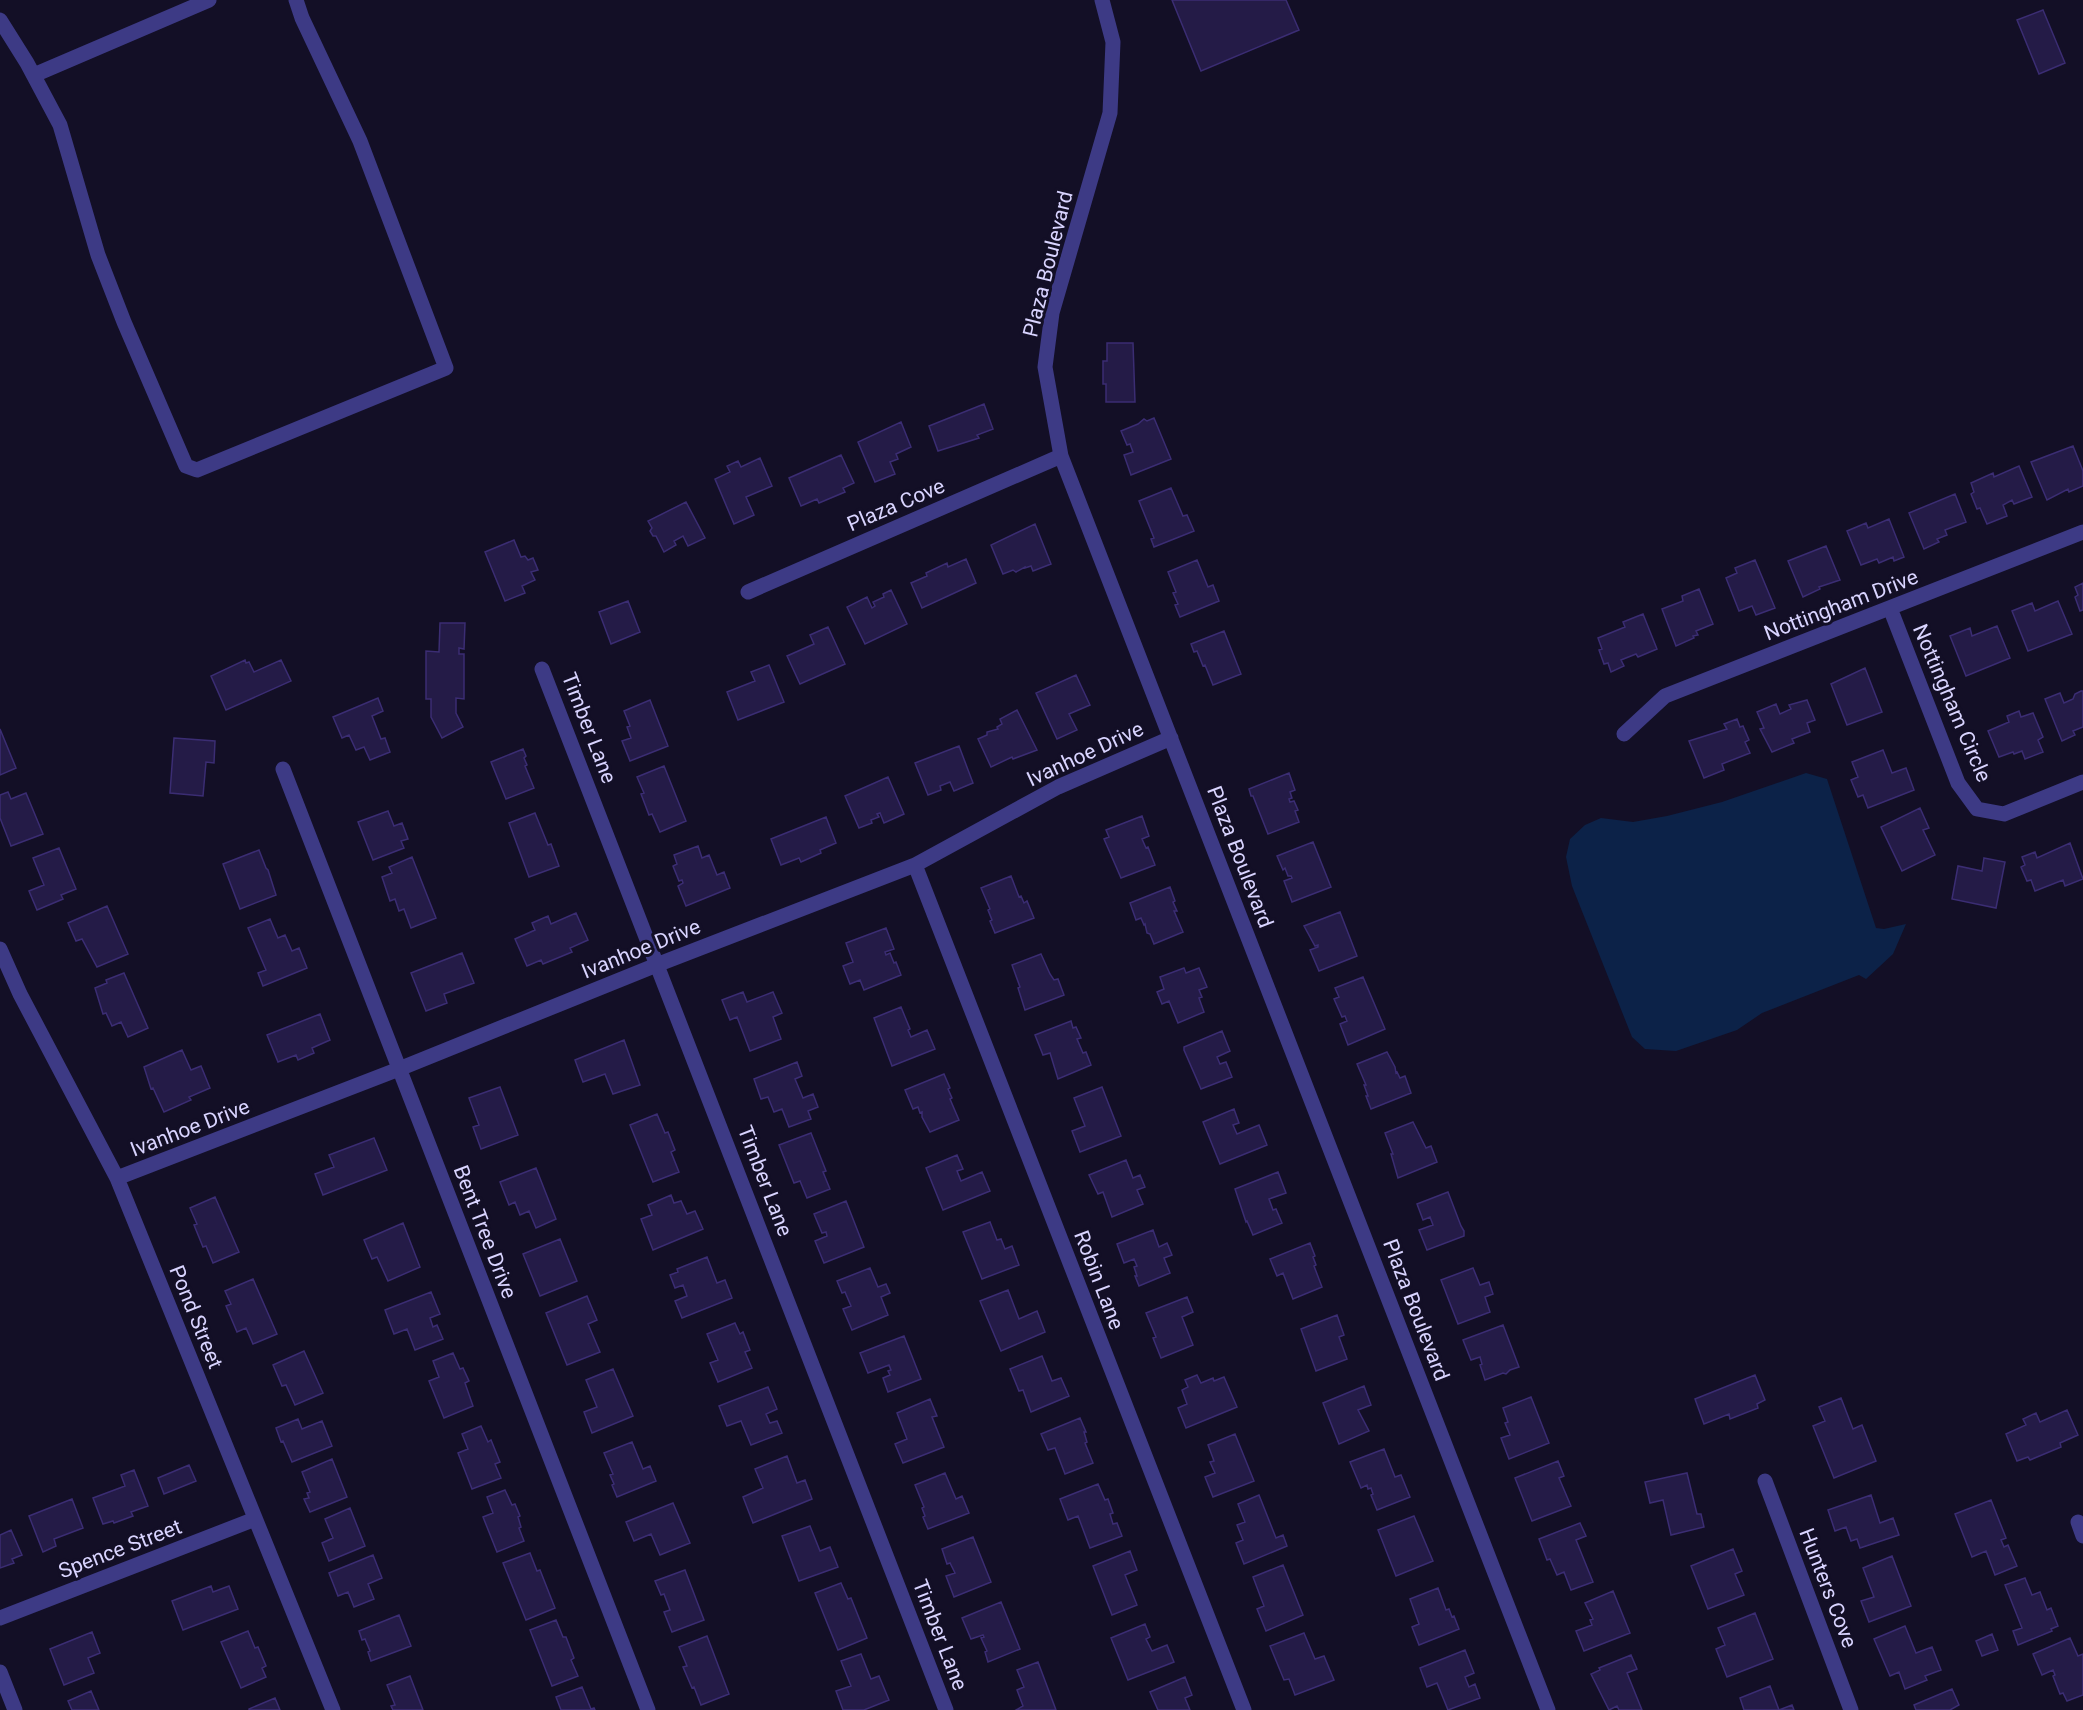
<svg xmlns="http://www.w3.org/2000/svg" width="2083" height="1710" font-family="Roboto,sans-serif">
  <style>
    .water { fill: #0c2248 }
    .building { fill: #241b47; stroke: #3b2d73; stroke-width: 1.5 }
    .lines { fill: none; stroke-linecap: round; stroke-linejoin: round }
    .minor { stroke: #3d3a85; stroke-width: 15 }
    .labels { text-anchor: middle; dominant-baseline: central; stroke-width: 6; stroke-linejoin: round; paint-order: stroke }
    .street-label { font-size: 21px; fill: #d9d4ff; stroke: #130f26 }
  </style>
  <rect width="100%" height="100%" fill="#130f26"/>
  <path class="water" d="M1806 773 1827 779 1876 928 1884 929 1906 924 1893 954 1866 979 1859 975 1762 1013 1737 1030 1676 1051 1645 1049 1632 1037 1572 886 1566 857 1570 839 1585 825 1601 818 1633 822 1667 816 1722 802Z"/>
  <path class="building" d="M1172 0H1286L1299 30 1201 71Z
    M2043 10 2065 63 2039 74 2017 20Z
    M1107 343H1133L1135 402H1106V384H1103V361H1107Z
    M984 404 993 429 977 435 979 438 938 451 929 426Z
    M1154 418 1171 459 1131 475 1124 455 1133 452 1130 444 1127 445 1121 431 1138 424 1144 419 1147 421Z
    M901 422 911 447 896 454 898 459 890 462 895 474 875 482 858 442Z
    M2073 446 2083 471V486L2069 492 2068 489 2047 500 2031 462Z
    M841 455 854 483 843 488 845 492 819 503 817 499 801 506 789 478Z
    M760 458 772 486 746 497 754 515 734 524 715 479 730 472 727 466 738 461 741 467Z
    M2019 466 2032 497 2014 504 2012 500 2003 505 2007 516 1987 524 1980 508 1977 509 1971 494 1974 492 1971 483 1993 473 1994 477Z
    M1171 488 1183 516 1187 515 1194 531 1154 547 1151 539 1154 538 1139 501Z
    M1955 494 1966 522 1945 530 1947 535 1937 539 1939 542 1924 549 1909 513Z
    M686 502 705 538 688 546 683 536 674 541 676 545 664 552 656 536H653L650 531 652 528 648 521Z
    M1889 519 1904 557 1894 561 1893 557 1879 563 1877 559 1861 565 1847 531 1866 523 1868 528Z
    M1035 524 1051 564 1033 571 1031 566 1025 568V567L1016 572 1013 570 1003 574 991 545Z
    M514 540 521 557 525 556 528 560 533 558 538 570 531 572 535 580 522 586 525 593 505 601 485 552Z
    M1826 546 1840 580 1819 587 1820 589 1803 597 1788 561Z
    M966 559 976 583 922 608 911 583 927 576 926 573 947 563 948 567Z
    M1197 560 1208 587 1213 585 1219 601 1180 617 1175 605 1178 604 1173 593 1176 592 1168 572Z
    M1755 560 1775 608 1756 615 1752 606 1739 611 1726 578 1737 573 1735 568Z
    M2083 583V610L2080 611 2075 597 2078 595 2075 587Z
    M1699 589 1713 624 1696 631 1698 635 1693 636 1694 638 1676 646 1662 609 1683 601 1682 596Z
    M891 590 907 624 865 644 847 607 867 597 872 608 875 606 873 602 884 597 883 594Z
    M628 601 640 632 611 644 599 612Z
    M2058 601 2072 634 2028 651 2012 611 2032 603 2035 611Z
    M1643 614 1657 649 1638 657 1636 654 1621 660 1624 666 1611 672 1608 663 1604 664 1599 650 1602 649 1598 638 1625 627 1623 622Z
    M440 623H465L464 649 459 648V654H464V699L456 698V713L463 727 442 738 431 717V699H426V651L439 652Z
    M1997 626 2010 658 1966 676 1950 636 1970 628 1972 636Z
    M828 627 845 664 800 684 787 656 814 644 810 635Z
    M1224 631 1241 674 1213 685 1205 665 1203 666 1197 651 1194 652 1191 644Z
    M245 660 246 663 249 662 254 672 281 660 291 681 226 710 211 676Z
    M769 665 784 702 738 720 727 692 755 681 751 672Z
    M1865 668 1882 712 1847 725 1831 684Z
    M1076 675 1090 705 1069 714 1077 730 1057 739 1036 693Z
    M2081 691H2083V727L2073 731 2075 735 2062 741 2045 699 2060 693 2064 703 2073 699 2075 694Z
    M378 698 383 711 372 716 381 739 385 738 390 752 370 760 364 747 356 750 349 735 342 738 333 717Z
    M650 700 668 746 630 761 622 741 631 738 627 727 630 726 624 711Z
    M1807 700 1815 720 1807 723 1810 732 1792 739 1794 743 1772 752 1760 729 1764 728 1757 712 1776 704 1780 714 1791 709 1789 705Z
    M1017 710 1037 750 1013 759 1012 757 991 767 978 739 987 735V732L998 729 997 727 1002 724 1000 719Z
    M2019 711 2021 717 2033 713 2043 737 2038 740 2043 752 2025 759 2022 751 2014 754 2013 752 1999 757 1988 731 2009 722 2007 716Z
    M1737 719 1740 727 1743 726 1749 740 1745 742 1750 753 1722 764 1724 770 1704 778 1689 741 1727 729 1724 724Z
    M0 729 16 768 0 775Z
    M174 738 215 741 214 763 206 762 203 796 170 793Z
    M959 746 973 783 954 791 950 782 940 786 941 790 928 795 915 763Z
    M523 749 526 756 524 758 527 765 525 766 534 788 506 799 491 762Z
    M1883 750 1892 773 1906 768 1914 790 1868 808 1863 795 1858 797 1851 780 1858 777 1852 762Z
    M664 766 686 821 660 832 652 814 649 815 641 794 644 793 637 777Z
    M1289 773 1295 790 1290 792 1292 798 1289 799 1290 802 1294 801 1298 810 1295 811 1299 822 1268 834 1253 796H1251L1249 789Z
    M888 777 904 814 884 823 880 813 877 814 879 817 871 820 872 823 859 828 845 796Z
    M8 792 11 799 26 793 43 834 11 846 0 818V795Z
    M1920 808 1929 828 1923 830 1935 855 1902 871 1881 827Z
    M388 811 394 826 402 823 408 839 401 841 404 848 373 860 358 822Z
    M535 813 548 845 551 844 559 866 529 877 509 823Z
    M1142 816 1149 836 1142 839 1146 848 1148 847 1155 865 1121 878 1104 839 1109 837 1106 830Z
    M826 817 836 843 820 850 821 853 801 862 799 858 781 865 771 839Z
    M1313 842 1331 887 1292 902 1284 881 1292 878 1291 876H1288L1285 868 1283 870 1277 856Z
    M2070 843 2083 879 2065 886 2063 880 2035 891 2031 880 2027 881 2021 867 2025 865 2022 857 2035 852 2037 858Z
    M698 846 702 858 709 855 717 875 724 872 730 888 686 906 678 886 683 883 682 880 679 881 673 866 677 864 674 855Z
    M59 848 76 889 61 895 63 899 37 910 29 891 44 885 33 858Z
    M259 850 266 868 268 870 276 895 240 909 223 864Z
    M412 857 436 918 411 928 404 909 399 911 395 899 390 901 382 877 392 873 389 867Z
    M1984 858 2005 862 1996 908 1952 899 1958 866 1982 871Z
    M1011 876 1019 897 1021 896 1024 903 1027 901 1034 918 995 933 990 921 992 920 988 910 990 909 981 888Z
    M1170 887 1175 901 1173 902 1177 911H1174L1183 932 1154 944 1150 934 1147 933 1145 924 1144 925 1141 918 1136 920 1130 903Z
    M107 906 128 954 97 967 82 939 76 941 68 923Z
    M1340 912 1357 956 1319 971 1310 950 1318 947V945L1315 946 1304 926Z
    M576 913 588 940 570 948 572 952 543 964 541 960 527 966 515 939 535 930 532 923 548 916 551 924Z
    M270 919 278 938 285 935 292 951 299 948 307 968 263 986 258 973 266 970 248 928Z
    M886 928 894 949 885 952 886 955 890 953 894 963 896 962 901 975 864 990 860 980 850 984 843 966 853 962 846 943Z
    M462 953 474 983 444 994 447 1003 426 1011 411 973Z
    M1041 954 1050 974 1054 980 1058 979 1064 995 1025 1010 1018 988 1020 987 1012 965Z
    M1184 968 1186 973 1199 968 1207 987 1199 990 1202 997 1199 998 1204 1012 1178 1023 1169 1001 1162 1004 1157 992 1164 989 1160 977Z
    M124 973 148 1028 128 1037 121 1022 112 1026 106 1013 103 1014 95 988 107 983 106 980Z
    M1363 977 1385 1029 1348 1045 1340 1024 1347 1021 1345 1016 1342 1017 1334 999 1339 997 1335 988Z
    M743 992 747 1002 773 992 782 1013 773 1017 781 1039 750 1051 737 1017 730 1020 722 1000Z
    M901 1007 910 1029 908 1030 911 1037 927 1030 935 1049 892 1066 874 1018Z
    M320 1014 330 1040 312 1048 314 1053 298 1060 296 1055 278 1062 267 1035Z
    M1071 1021 1073 1028 1076 1027 1081 1038 1077 1039 1083 1053 1086 1052 1091 1065 1058 1079 1050 1053 1043 1055 1035 1035Z
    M1222 1031 1230 1051 1217 1057 1220 1064 1226 1062 1232 1077 1201 1089 1184 1050V1047Z
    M624 1040 640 1085 613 1094 605 1074 583 1082 575 1060Z
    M182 1050 191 1070 201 1066 210 1088 189 1097 191 1100 164 1112 153 1088 151 1089 144 1067Z
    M1387 1052 1395 1067 1396 1073 1397 1072 1400 1078 1405 1076 1411 1093 1371 1109 1366 1096H1368L1364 1085H1366L1357 1064Z
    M797 1062 802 1076 795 1079 803 1098 813 1094 818 1107 808 1111 811 1119 789 1127 782 1109 774 1112 768 1097 761 1099 754 1079Z
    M944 1074 950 1088 948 1089 952 1098 950 1099 959 1120 930 1132 922 1117V1112L920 1113 918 1107 913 1109 905 1090Z
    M500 1087 518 1135 481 1149 473 1127 479 1125 469 1098Z
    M1102 1087 1121 1136 1080 1152 1072 1131 1085 1126 1074 1098Z
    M1234 1109 1239 1123 1233 1125 1237 1134 1259 1125 1267 1145 1220 1164 1203 1122Z
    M657 1114 665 1133 668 1132 675 1150 671 1152 679 1172 653 1182 630 1125Z
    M1413 1122 1426 1148 1431 1146 1437 1162 1398 1178 1391 1154H1393L1385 1133Z
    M811 1133 826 1171 823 1172 830 1189 807 1198 800 1181 794 1183 779 1145Z
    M374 1138 387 1170 323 1195 315 1174 334 1167 329 1155Z
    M957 1155 963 1169 957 1171 961 1181 982 1172 990 1191 943 1210 926 1168Z
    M1126 1160 1133 1178 1140 1175 1145 1187 1137 1190 1143 1204 1112 1217 1103 1192 1098 1194 1089 1175Z
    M536 1168 556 1219 536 1228 529 1211 520 1215 515 1202 509 1205 500 1182Z
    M1278 1172 1286 1193 1269 1199 1273 1210 1276 1209 1282 1223 1253 1235 1247 1221 1246 1222 1235 1189Z
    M1448 1192 1461 1226 1464 1231V1236L1427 1250 1419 1230 1433 1225 1430 1217 1423 1220 1417 1204Z
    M671 1195 674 1203 681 1201 687 1214 695 1211 703 1229 653 1250 641 1219 652 1215 648 1205Z
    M215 1197 239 1252 213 1263 206 1246 203 1247 194 1225 197 1224 190 1208Z
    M846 1201 864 1247 824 1263 815 1241 827 1236 826 1232 822 1233 814 1214Z
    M990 1222 997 1240 1001 1239 1005 1249 1012 1246 1019 1265 982 1279 963 1232Z
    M403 1223 420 1267 388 1281 377 1257 372 1259 364 1240Z
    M1153 1230 1159 1247 1167 1243 1172 1255 1164 1258 1170 1273 1139 1286 1135 1276H1137L1134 1267 1137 1266 1134 1259 1124 1263 1117 1244Z
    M560 1239 577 1281 540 1296 523 1254Z
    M1310 1243 1315 1256 1313 1257 1316 1265 1314 1266 1322 1287 1293 1299 1283 1273 1277 1276 1270 1259Z
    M707 1257 717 1283 725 1280 732 1298 682 1318 675 1301 687 1296 683 1285 675 1288 670 1275 678 1272 677 1269Z
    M870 1268 878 1287 886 1284 890 1293 881 1297 888 1315 852 1330 843 1309 851 1306 845 1292 842 1293 837 1281Z
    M1473 1268 1480 1285 1489 1282 1493 1294 1485 1297 1490 1312 1458 1324 1441 1280Z
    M253 1279 277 1334 253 1344 246 1328 237 1332 226 1306 231 1304 225 1291Z
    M1008 1290 1019 1319 1037 1311 1045 1332 1001 1351 980 1301Z
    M431 1292 440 1314 430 1318 433 1327 437 1325 443 1339 415 1350 407 1329 394 1334 385 1310Z
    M587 1296 597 1320 588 1324 600 1352 567 1365 546 1313Z
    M1187 1297 1193 1312 1182 1317 1193 1345 1161 1358 1153 1338 1156 1337 1146 1313Z
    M1337 1315 1344 1335 1339 1337 1347 1359 1316 1371 1301 1329Z
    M735 1323 740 1334 743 1332 750 1350 745 1352 752 1368 718 1382 710 1363 718 1360 707 1334Z
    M1503 1325 1519 1367 1510 1370 1506 1374 1503 1373 1485 1380 1480 1365 1482 1364 1480 1357 1471 1360 1463 1340Z
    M904 1336 921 1379 888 1392 883 1378 890 1375 888 1371 891 1370 889 1365 868 1373 860 1353Z
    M304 1351 323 1393 295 1405 286 1385 282 1386 273 1365Z
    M453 1353 460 1369 463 1368 469 1381 465 1383 473 1406 444 1418 429 1381 439 1377 433 1361Z
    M1042 1356 1052 1381 1061 1378 1069 1396 1031 1412 1023 1390 1019 1391 1010 1369Z
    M613 1369 633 1416 592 1433 584 1412 597 1407 586 1380Z
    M1197 1375 1201 1383 1213 1378 1214 1381 1224 1377 1237 1407 1186 1428 1178 1408 1187 1404 1182 1390 1188 1387 1185 1380Z
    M1755 1375 1765 1400 1757 1404 1758 1408 1730 1419 1729 1414 1704 1424 1695 1399Z
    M1364 1386 1371 1405 1358 1410 1369 1431 1339 1444 1323 1403Z
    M768 1387 777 1409 766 1414 770 1423 777 1421 782 1433 751 1445 741 1421 727 1426 719 1406Z
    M1531 1397 1549 1443 1509 1459 1501 1438 1510 1435 1505 1423 1508 1422 1503 1408Z
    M1841 1398 1853 1429 1862 1425 1876 1461 1834 1478 1813 1426 1825 1421 1819 1407Z
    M930 1399 937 1416 932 1417 944 1447 903 1463 895 1444 907 1439 897 1413Z
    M2067 1410 2078 1435 2060 1443 2061 1447 2030 1460 2028 1457 2017 1461 2006 1434 2026 1425 2023 1419 2036 1413 2040 1422Z
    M1080 1418 1086 1432H1084L1087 1442 1085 1443 1093 1463 1065 1474 1055 1448 1048 1450 1041 1434Z
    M298 1419 302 1429 322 1421 332 1446 292 1462 283 1441 281 1442 276 1428Z
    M481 1426 488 1442 491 1440 500 1462 495 1464 501 1478 472 1489 458 1453 468 1449 462 1434Z
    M1235 1434 1254 1481 1213 1497 1205 1477 1215 1473 1210 1462 1214 1461 1208 1445Z
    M632 1442 643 1469 650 1466 656 1481 617 1497 612 1485 614 1484 610 1475 613 1474 604 1453Z
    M1384 1449 1395 1477 1401 1475 1410 1497 1377 1510 1371 1495 1373 1494 1371 1488 1368 1489 1367 1485 1361 1488 1350 1462Z
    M787 1456 797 1483 805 1480 812 1499 753 1523 743 1497 763 1488 755 1469Z
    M332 1459 347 1497 310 1512 304 1499 309 1498 307 1493 310 1492 302 1472Z
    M1558 1461 1564 1476 1559 1478 1571 1506 1532 1521 1515 1478Z
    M189 1465 196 1481 164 1494 158 1478Z
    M134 1470 148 1506 131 1512 133 1516 114 1523 113 1521 103 1524 93 1498 125 1486 121 1475Z
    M945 1473 956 1499 962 1496 969 1513 928 1529 923 1517 925 1516 922 1508 924 1507 915 1485Z
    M1687 1473 1697 1514H1701L1704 1527 1671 1535 1663 1500 1650 1503 1645 1482Z
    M1098 1484 1105 1500 1108 1499 1113 1513 1110 1514 1113 1524 1117 1523 1122 1536 1090 1548 1078 1516 1068 1520 1060 1499Z
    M505 1490 512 1505 515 1504 520 1516 518 1517 521 1527 519 1528 524 1541 497 1552 483 1517 493 1513 487 1497Z
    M1259 1495 1276 1538 1283 1535 1287 1546 1244 1564 1236 1543 1243 1540 1237 1525 1245 1522 1238 1504Z
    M1871 1495 1880 1523 1893 1518 1899 1535 1860 1548 1857 1539 1851 1541 1846 1527 1835 1531 1828 1510Z
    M72 1499 83 1528 54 1539 56 1546 43 1552 29 1516Z
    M1991 1500 2006 1538 2001 1540 2004 1547 2008 1545 2017 1566 1995 1575 1986 1551 1972 1557 1955 1514Z
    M673 1503 690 1543 660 1555 651 1534 634 1541 626 1522Z
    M350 1508 365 1546 329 1561 322 1543 333 1538 325 1519Z
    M1414 1516 1433 1561 1396 1576 1378 1530Z
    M1580 1523 1586 1536 1576 1540 1593 1582 1571 1590 1564 1572 1557 1575 1550 1559 1547 1560 1539 1539Z
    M810 1526 820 1551 830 1547 838 1567 799 1581 782 1536Z
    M11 1530 22 1555 12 1559 14 1563 0 1568V1535Z
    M973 1537 991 1582 954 1597 946 1576 955 1573 950 1563 947 1564 942 1549Z
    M1733 1549 1742 1571 1735 1574 1744 1595 1708 1609 1691 1566Z
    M1130 1551 1137 1570 1125 1575 1137 1605 1112 1615 1093 1566Z
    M530 1553 537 1571 540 1570 555 1608 526 1620 503 1563Z
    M373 1555 382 1578 368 1584 374 1599 354 1607 348 1592 338 1596 329 1573Z
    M1892 1556 1911 1606 1869 1622 1861 1601 1874 1597 1863 1568Z
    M1283 1565 1303 1615 1266 1631 1257 1609 1264 1606 1253 1577Z
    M685 1570 704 1620 672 1632 664 1612 670 1610 664 1594 661 1595 655 1581Z
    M2025 1578 2032 1595 2040 1592 2047 1610 2051 1608 2058 1626 2051 1629 2052 1631 2018 1645 2013 1631 2022 1628 2005 1585Z
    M841 1583 848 1599 851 1598 867 1638 838 1650 815 1593Z
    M211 1586 213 1592 229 1586 238 1609 183 1630 172 1601Z
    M1438 1588 1446 1610 1449 1609 1452 1617 1454 1616 1459 1629 1419 1645 1412 1627 1419 1624 1410 1599Z
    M1613 1591 1630 1633 1584 1651 1576 1631 1592 1625 1590 1620 1593 1619 1585 1603Z
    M1001 1602 1020 1649 988 1662 985 1652 987 1651 981 1638 984 1637 983 1635 971 1639 962 1618Z
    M1755 1613 1773 1659 1727 1677 1716 1649 1725 1645 1718 1628Z
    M399 1615 411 1646 371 1661 368 1652 370 1651 365 1639 362 1640 359 1631Z
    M556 1620 563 1637H566L574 1658 571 1660 578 1676 552 1686 530 1630Z
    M1145 1624 1150 1637 1146 1639 1152 1651 1167 1645 1174 1662 1128 1680 1111 1638Z
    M1905 1626 1916 1653 1932 1647 1941 1670 1925 1676 1927 1680 1905 1689 1899 1672 1890 1676 1874 1639Z
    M248 1631 255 1648 258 1647 266 1666 262 1668 266 1677 241 1688 221 1642Z
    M92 1632 100 1653 88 1658 94 1673 64 1685 50 1649Z
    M1304 1633 1315 1659 1324 1656 1334 1680 1295 1695 1289 1679 1284 1680 1270 1646Z
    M1992 1634 1998 1650 1982 1656 1976 1641Z
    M707 1636 729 1694 701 1705 694 1687 692 1688 683 1667 687 1666 679 1647Z
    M2070 1638 2078 1656 2083 1654V1695L2067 1701 2063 1693 2060 1694 2053 1676 2055 1675 2053 1670 2042 1675 2033 1654Z
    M1465 1650 1474 1673 1465 1677 1469 1687 1475 1684 1480 1698 1448 1710 1437 1683 1427 1687 1420 1668Z
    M861 1654 871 1679 879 1676 889 1700 864 1710H843L836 1691 851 1686 841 1661Z
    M1631 1655 1637 1669 1627 1673 1642 1710H1619L1617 1706 1609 1710 1591 1674 1600 1670 1599 1668Z
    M1038 1662 1056 1710H1016L1023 1706 1017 1690 1024 1687 1017 1670Z
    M410 1676 423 1710H393L391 1706 395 1705 387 1685Z
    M1185 1677 1192 1695 1185 1698 1190 1710H1158L1150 1692Z
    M1770 1686 1779 1710 1792 1705 1794 1710H1744L1740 1698Z
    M582 1687 591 1709 594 1708 595 1710H561L556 1697Z
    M1952 1689 1959 1705 1950 1710H1916L1914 1705Z
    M91 1691 99 1710H72L68 1701Z
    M275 1698 280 1710H249V1709Z"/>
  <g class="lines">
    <path class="minor" d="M1102 0 1113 42 1110 113 1052 313 1045 367 1061 456 1548 1710
      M0 20 27 63 60 125 98 255 124 322 186 466 197 470 446 368 360 141 302 18 296 0
      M34 75 209 0
      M748 592 1061 456
      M1890 608 1958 783 1977 809 2004 814 2083 782
      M542 669 946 1710
      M1624 734 1665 696 2083 532
      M283 769 648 1710
      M915 865 1244 1710
      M0 949 20 994 117 1178 333 1710
      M117 1178 399 1069 659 964 915 865 1058 787 1171 738
      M1765 1481 1851 1710
      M2078 1522 2083 1536
      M0 1618 255 1519
      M0 1672 15 1710"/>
  </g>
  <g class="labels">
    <g class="street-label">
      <text transform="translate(1048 264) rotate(-76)">Plaza Boulevard</text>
      <text transform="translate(896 505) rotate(-23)">Plaza Cove</text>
      <text transform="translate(1841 605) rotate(-21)">Nottingham Drive</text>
      <text transform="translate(1952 703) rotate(67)">Nottingham Circle</text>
      <text transform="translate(589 728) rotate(69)">Timber Lane</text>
      <text transform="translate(1085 754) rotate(-25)">Ivanhoe Drive</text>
      <text transform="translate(1240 857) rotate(69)">Plaza Boulevard</text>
      <text transform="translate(641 949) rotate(-22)">Ivanhoe Drive</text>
      <text transform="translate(190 1128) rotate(-21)">Ivanhoe Drive</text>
      <text transform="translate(765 1181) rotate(69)">Timber Lane</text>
      <text transform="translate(485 1232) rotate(69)">Bent Tree Drive</text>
      <text transform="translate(1099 1280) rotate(69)">Robin Lane</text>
      <text transform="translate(1416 1310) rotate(69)">Plaza Boulevard</text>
      <text transform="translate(196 1317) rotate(68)">Pond Street</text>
      <text transform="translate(120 1549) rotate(-21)">Spence Street</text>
      <text transform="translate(1828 1588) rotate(69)">Hunters Cove</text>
      <text transform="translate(940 1635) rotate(69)">Timber Lane</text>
    </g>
  </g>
</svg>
